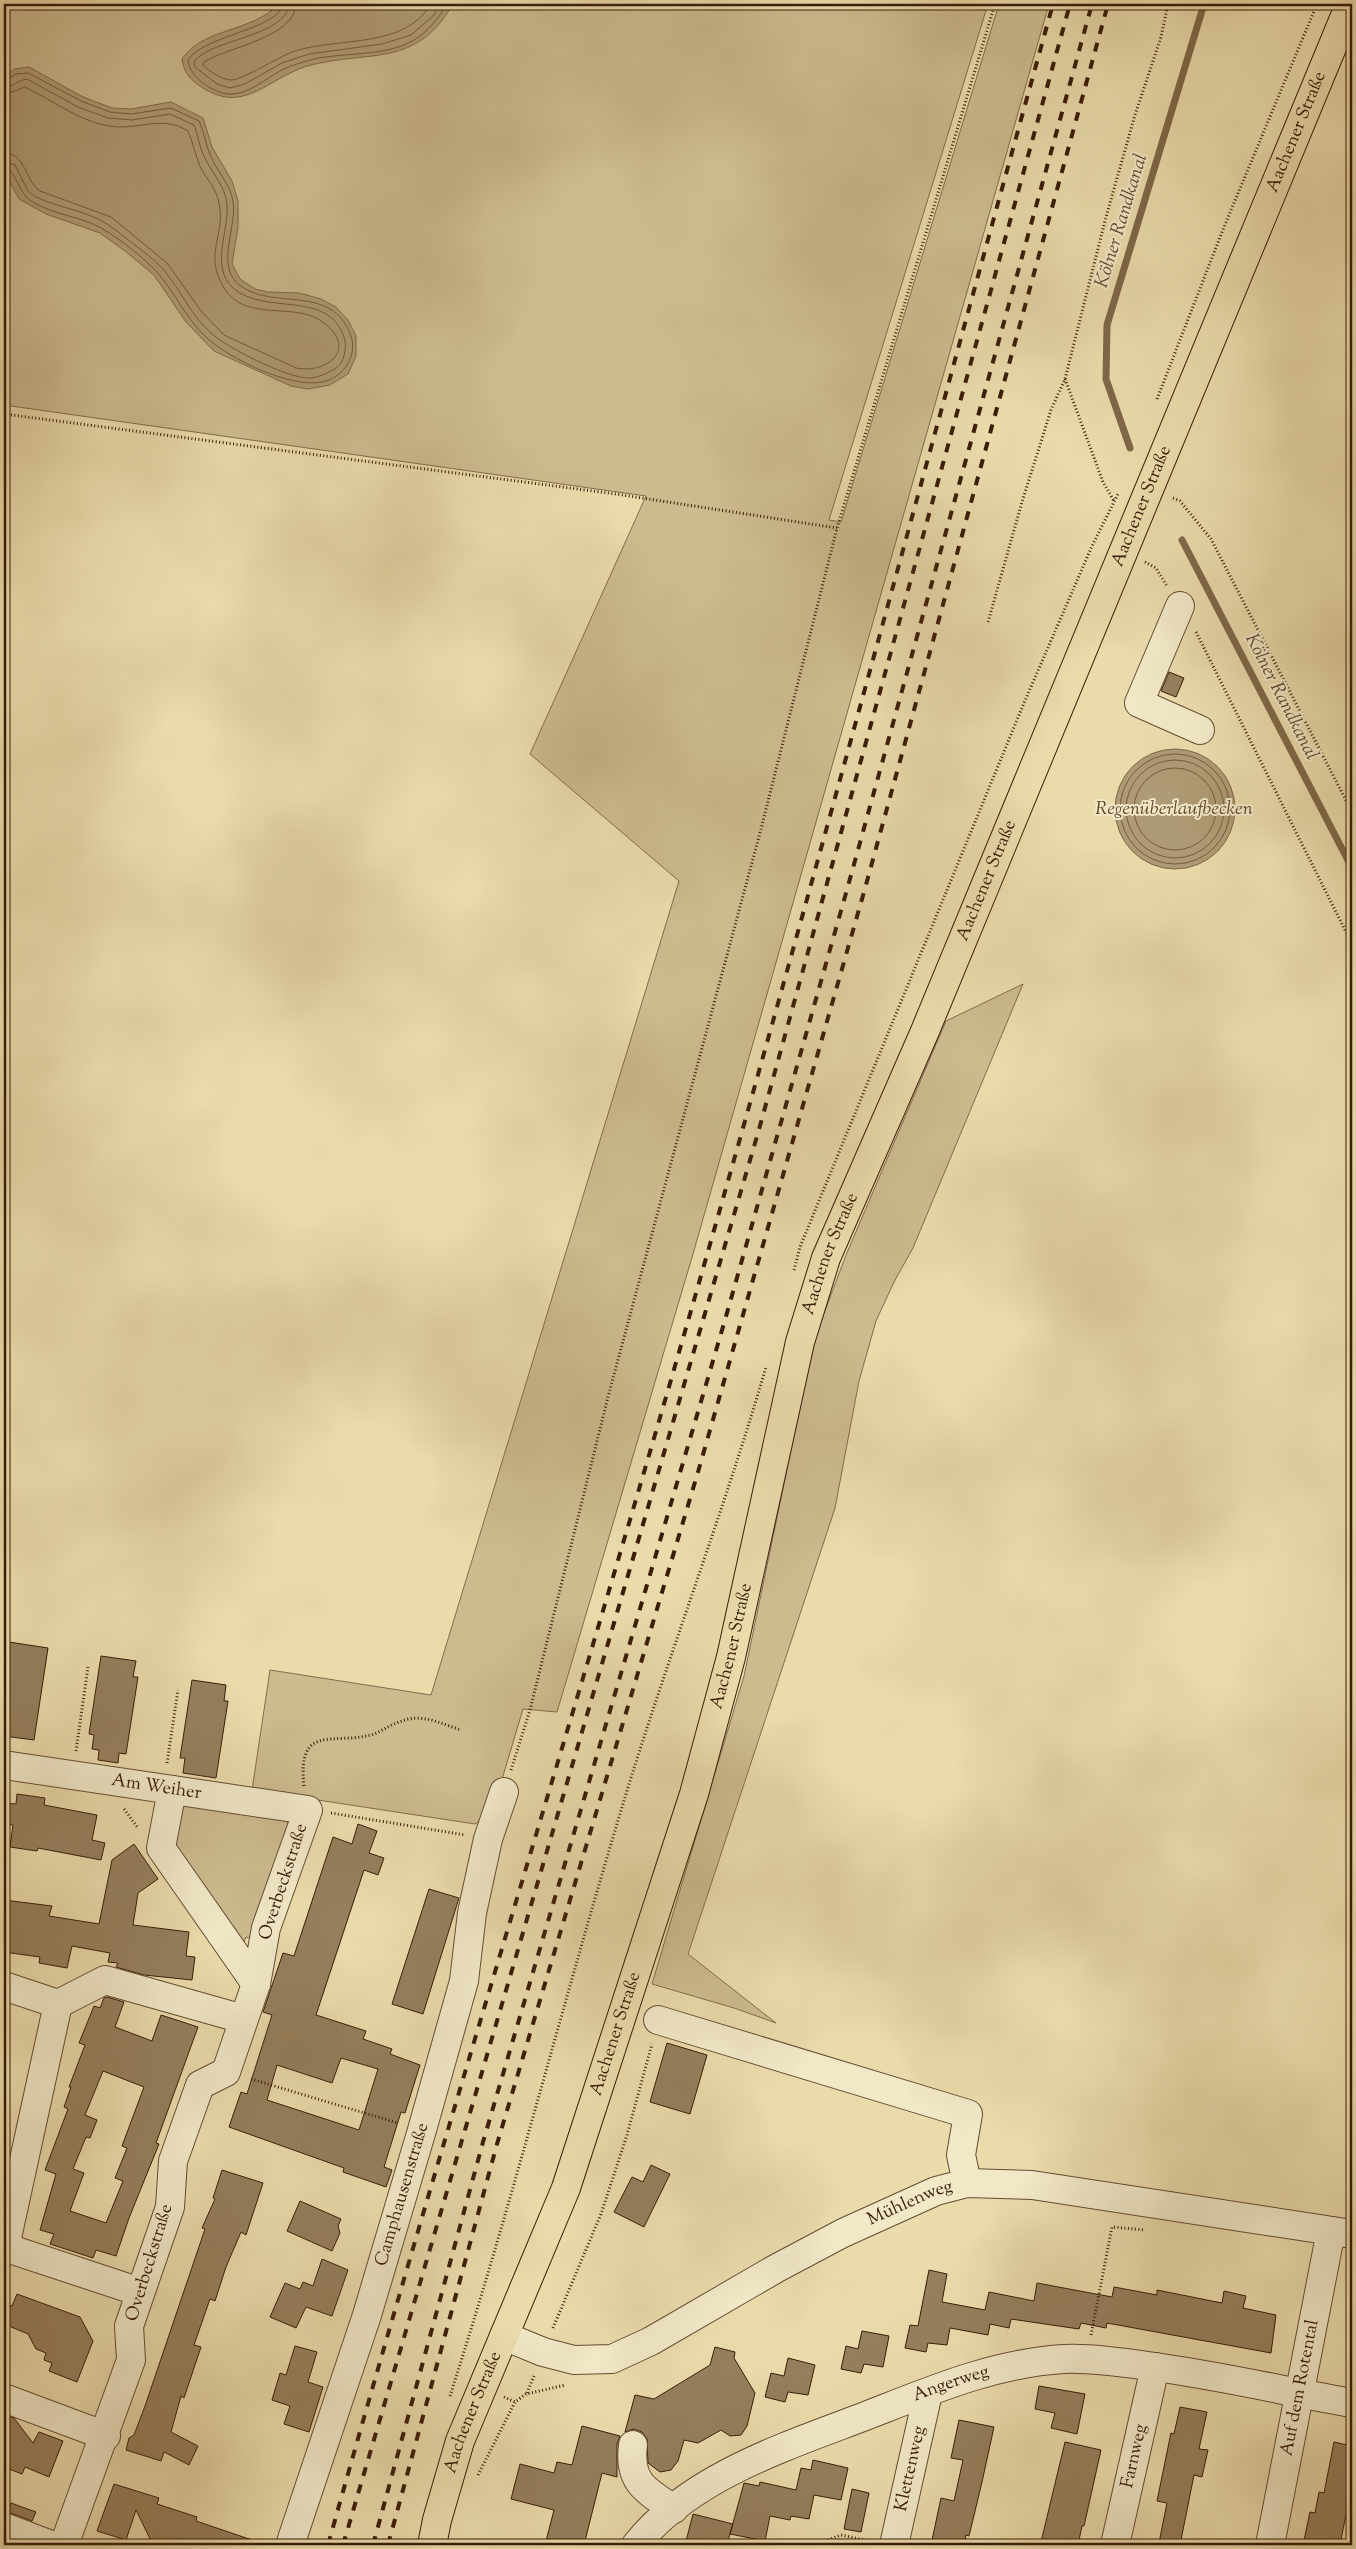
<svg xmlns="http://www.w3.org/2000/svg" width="1356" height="2549" font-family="'Sorts Mill Goudy',serif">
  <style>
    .green { fill: #ccbb8f; stroke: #826c4c }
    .water { fill: #ae9a74; stroke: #7f6849 }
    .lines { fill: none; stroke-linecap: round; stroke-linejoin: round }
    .shore { stroke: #745b3e; stroke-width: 1 }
    .stream { stroke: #7f6849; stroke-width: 7 }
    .building { fill: #957f5d; stroke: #391c09; fill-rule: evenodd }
    .minor-casing { stroke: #654c32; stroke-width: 30 }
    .major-casing { stroke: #391c09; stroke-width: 30 }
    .path { stroke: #391c09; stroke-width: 3; stroke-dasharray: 1 2.5; stroke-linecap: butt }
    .minor { stroke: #f1e8c8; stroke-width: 28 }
    .major { stroke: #eadbab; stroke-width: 28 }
    .rail { stroke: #391c09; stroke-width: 4; stroke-dasharray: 9 9; stroke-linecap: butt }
    .labels { text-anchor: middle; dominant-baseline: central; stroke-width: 4; stroke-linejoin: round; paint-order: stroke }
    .street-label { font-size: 18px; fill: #391c09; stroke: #f1e8c8 }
    .water-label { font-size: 19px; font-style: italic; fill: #62482e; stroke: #f1e8c8 }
  </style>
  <rect width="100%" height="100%" fill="#eadbab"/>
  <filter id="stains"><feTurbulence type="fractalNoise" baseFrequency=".004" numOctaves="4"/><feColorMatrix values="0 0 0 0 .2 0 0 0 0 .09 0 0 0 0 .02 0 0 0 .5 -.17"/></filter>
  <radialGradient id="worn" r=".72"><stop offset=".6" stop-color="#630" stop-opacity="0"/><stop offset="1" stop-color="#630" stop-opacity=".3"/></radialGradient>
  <path class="green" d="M4 4H988L829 520 841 522 999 4H1049L693 1254 557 1712 523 1709 492 1813 475 1824 252 1790 270 1670 431 1695 679 881 530 754 646 496 4 405Z
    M1023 984 913 1248 894 1282 876 1321 859 1381 835 1508 688 1954 776 2023 734 2008 652 1984 744 1676 814 1340 846 1255 946 1021Z
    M178 1798 285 1817 290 1829 252 1939 246 1937 243 1945 171 1850Z"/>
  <path class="water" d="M279 4H453C416 68 371 50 311 65 269 76 246 115 203 88 191 80 184 74 182 59 204 27 251 33 279 4Z
    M29 67 83 97 112 108 131 109 171 102 203 118 212 147 232 181 238 201V227L232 264 240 279 255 289 268 292 299 293 321 299 336 307 348 320 356 336V356L348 374 330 385 308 389 291 386 214 351 186 322 154 275 125 251 100 233 46 214 19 199 4 171V78L14 69Z
    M1115 809a60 60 0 1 1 120 0a60 60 0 1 1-120 0Z"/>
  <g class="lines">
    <path class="shore" d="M283 4C280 29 204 35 188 60 189 77 213 93 229 94 249 95 267 77 284 69 292 65 301 63 310 60 340 52 387 57 414 40 428 32 439 17 447 4
      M289 4C287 37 209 39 194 62L195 67 217 84 230 88 245 84 282 63 309 54 382 44 411 35 434 15 440 4
      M296 4C295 38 227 47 204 62L203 65C209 71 221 79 230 80 242 81 279 56 295 51 339 37 405 49 431 4
      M4 81 16 74 28 73 81 101 110 112 131 114 171 108 199 121C205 134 206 148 213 161 220 175 231 186 233 202 237 227 216 264 238 284 272 312 332 282 351 336 357 354 346 373 329 380 298 393 229 359 206 337 186 319 175 292 157 272 143 257 121 240 103 229 81 216 53 215 31 201 19 194 15 168 4 167
      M4 87C13 87 18 80 27 79L78 107 108 118 132 120 170 114 194 125C198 135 199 145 203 154 210 171 226 186 227 205 229 231 210 267 233 288 265 316 328 289 344 337 347 346 345 363 336 368 328 373 318 378 308 378 287 378 225 347 210 332 190 314 180 289 163 269 154 259 141 250 131 242 123 236 115 229 107 224 85 210 59 208 36 197L28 191 15 165 4 161
      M4 95 25 87C52 100 79 121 109 126 139 131 161 114 188 131 193 142 195 155 200 166 206 179 217 189 219 203 226 236 203 253 224 288 246 324 296 300 324 323 357 348 329 374 296 368L224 335 201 311 167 263 111 217 40 191C24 180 27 154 4 153
      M1120 809a55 55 0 1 1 110 0a55 55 0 1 1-110 0Z
      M1126 809a49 49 0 1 1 98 0a49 49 0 1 1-98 0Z
      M1134 809a41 41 0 1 1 82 0a41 41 0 1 1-82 0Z"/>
    <path class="stream" d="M1130 448 1106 379 1107 325 1204 4
      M1182 540 1352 868"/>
  </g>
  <path class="building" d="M1169 672 1184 678 1176 697 1161 691Z
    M9 1642 48 1648 34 1740 4 1736V1677Z
    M101 1656 136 1661 133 1677H138L126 1754 119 1753 118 1763 98 1760 99 1750 92 1749 94 1735 89 1734Z
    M192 1680 226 1685 224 1701H228L216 1778 183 1773 185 1758H180Z
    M17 1794 45 1798 44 1805 97 1815 92 1840 105 1843 101 1860 38 1848 37 1851 10 1847 13 1825 4 1824V1803L16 1804Z
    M358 1824 377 1831 369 1853 384 1858 378 1875 364 1870 316 2015 366 2031 363 2039 392 2049 390 2054 420 2065 405 2113 401 2112 384 2167 392 2170 386 2187 343 2172 344 2168 229 2127 241 2092 247 2094 272 2015 263 2012 283 1953 294 1956 333 1837 352 1844ZM341 2058 378 2069 359 2130 267 2100 277 2065 332 2083Z
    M134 1844 158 1879 138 1893 133 1925 189 1932 186 1956 195 1957 192 1980 144 1975 116 1967 118 1963 108 1962 110 1953 72 1946 67 1968 39 1963 40 1957 4 1952V1900L52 1906 49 1916 99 1924 112 1860Z
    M429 1889 459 1898 423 2014 392 2004Z
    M107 1997 124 2002 115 2027 152 2041 161 2015 198 2027 156 2143 159 2144 129 2218 116 2256 96 2250 93 2258 50 2244 54 2234 40 2230 56 2174 45 2170 68 2109 64 2107 71 2087H69L85 2045 79 2043 94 2006 100 2008 104 1998ZM103 2071 144 2087 122 2146 127 2148 115 2178 123 2181 106 2223 70 2211 84 2173 73 2169 86 2137 90 2138 97 2120 85 2115Z
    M667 2043 707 2055 690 2114 650 2102Z
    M651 2165 670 2174 644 2227 614 2212 632 2177 643 2182Z
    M222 2170 263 2183 246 2235 241 2232 226 2267 215 2301 210 2299 194 2345 201 2347 184 2398 181 2396 171 2432 198 2446 189 2465 164 2452 161 2461 126 2450 129 2438 134 2435 145 2406 205 2229 202 2228 215 2199 213 2198Z
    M300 2201 341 2219 338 2226 340 2233 332 2251 287 2231Z
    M322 2259 348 2270 332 2316 306 2307 296 2328 270 2317 285 2283 300 2289 303 2282 313 2286Z
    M929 2270 947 2274 942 2302 985 2310 989 2292 1034 2301 1037 2283 1112 2297 1114 2287 1157 2295V2290L1222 2303 1224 2291 1246 2296 1243 2308 1276 2315 1271 2353 1107 2323 1106 2328 1081 2323 1079 2329 1011 2319 1009 2328 990 2324 988 2335 950 2328 947 2345 928 2343 926 2352 905 2348 910 2325 918 2326Z
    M17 2294 80 2317 93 2341 77 2382 49 2371 52 2363 44 2360 46 2353 36 2349 28 2334 4 2324V2303L12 2306Z
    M862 2331 889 2336 883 2367 864 2364 861 2373 841 2369 846 2346 858 2349Z
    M295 2346 317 2352 308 2382 323 2387 309 2432 284 2424 290 2406 272 2400 280 2373 286 2375Z
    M715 2347 735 2352 734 2358 755 2393 747 2426 741 2435 730 2436 721 2430 698 2443 684 2440 678 2461 671 2470 660 2472 648 2463 647 2439 642 2432 634 2429 625 2432 635 2395 654 2399 710 2365Z
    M788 2358 815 2365 808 2395 788 2392 785 2402 765 2397 771 2373 784 2376Z
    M1039 2386 1085 2394 1077 2434 1051 2428 1055 2413 1035 2409Z
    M1180 2407 1207 2412 1199 2449 1208 2450 1202 2477 1194 2475 1180 2545H1170L1159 2543 1167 2503 1157 2501 1171 2433 1174 2434Z
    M4 2415 14 2418 33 2443 39 2432 63 2441 49 2477 25 2467 22 2474 4 2467Z
    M959 2420 994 2427 982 2482 969 2536 966 2535 964 2545H931L941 2498 954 2501 963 2460 951 2458Z
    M582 2426 620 2436 617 2444V2477L602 2473 584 2545H545L554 2510 511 2499 520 2464 554 2473 557 2462 572 2465Z
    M1065 2442 1101 2450 1084 2526H1082L1078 2545H1056L1041 2542Z
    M1334 2442 1352 2446V2500L1349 2499 1340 2545H1303L1310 2512 1315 2513 1319 2492 1324 2493Z
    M813 2460 848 2468 841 2500 814 2495 809 2519 791 2516 790 2520 770 2516 765 2541 730 2534 744 2483 759 2486 760 2482 796 2490 801 2468 811 2470Z
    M114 2484 159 2498 157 2504 197 2517 196 2521 258 2542 257 2545H153L136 2510 126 2540 97 2531Z
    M852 2489 869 2493 861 2532 844 2529Z
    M11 2503 36 2512 32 2521 8 2512Z
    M693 2514 733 2524 727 2544 716 2541 715 2545H685Z"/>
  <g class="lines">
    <defs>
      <g id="minor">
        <path d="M1180 606 1139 703 1200 730"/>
        <path id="s1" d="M4 1765 308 1810 266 1928 256 1984 226 2072 200 2085 173 2161 170 2207 129 2326 131 2360 64 2545"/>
        <path d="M172 1790 161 1848 256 1984"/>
        <path d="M4 1986 58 2004 5 2247"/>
        <path d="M58 2004 105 1980 243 2019"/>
        <path d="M658 2020 968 2114 961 2155 967 2183"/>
        <path d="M4 2247 140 2292"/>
        <path id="s2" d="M504 2336 543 2352 574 2360 612 2359 651 2341 777 2268 843 2233 936 2191 967 2183 1032 2185 1352 2234"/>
        <path d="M4 2398 106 2436"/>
        <path d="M633 2445C628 2482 646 2491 674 2509"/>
        <path d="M4 2527 51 2545"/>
        <path id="s3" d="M290 2545 367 2315 422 2130 464 1981 472 1913 488 1839 504 1792"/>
        <path id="s4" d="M636 2545C690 2476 790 2445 868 2415 932 2390 995 2363 1064 2359 1091 2358 1120 2362 1148 2366 1217 2375 1284 2391 1352 2403"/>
        <path id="s5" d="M894 2545 928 2393"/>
        <path id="s6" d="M1115 2545 1155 2367"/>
        <path id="s7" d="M1270 2545 1331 2231"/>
      </g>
      <g id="major">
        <path id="s8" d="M432 2545 437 2520 460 2441 566 2188 694 1794 731 1657 800 1342 826 1258 925 1031 1350 4"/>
      </g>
    </defs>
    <use href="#minor" class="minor-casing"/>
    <use href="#major" class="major-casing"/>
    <path class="path" d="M1065 379 1103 482 1114 501
      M1157 399 1224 227 1317 4
      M4 414 616 494 837 528
      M1173 498 1180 501 1211 539 1352 812
      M1145 562 1156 568 1167 586
      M988 622 1022 502 1051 410 1065 379 1106 217 1135 115 1161 37 1168 4
      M1196 632 1352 944
      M794 1270 800 1247 1024 703 1092 546 1118 494
      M76 1751 88 1667
      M167 1763 178 1690
      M511 1770 530 1710 608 1397 761 829 837 528 995 4
      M304 1786C297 1723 333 1745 371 1735 381 1732 391 1724 402 1721 422 1713 442 1724 461 1730
      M124 1809 138 1828
      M331 1813 465 1835
      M251 2079 398 2123
      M553 2328 601 2214 627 2135 652 2044
      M1091 2335 1112 2227 1145 2230
      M527 2393 534 2376
      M450 2396C514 2197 565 1994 626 1794 670 1651 724 1511 766 1367
      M504 2397 515 2402
      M478 2475 515 2402 526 2394 566 2385
      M815 2545 841 2535 869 2541"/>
    <use href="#minor" class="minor"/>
    <use href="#major" class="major"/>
    <path class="rail" d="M328 2545C429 2183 541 1823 647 1462 789 978 918 490 1053 4
      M343 2545 758 1133 1070 4
      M373 2545 483 2142 725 1320 848 886 1092 4
      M388 2545 497 2144 698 1472 864 892 1108 4"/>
  </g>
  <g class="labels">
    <g class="street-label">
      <text stroke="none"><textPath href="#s8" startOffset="2569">Aachener Straße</textPath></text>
      <text stroke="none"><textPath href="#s8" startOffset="2164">Aachener Straße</textPath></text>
      <text stroke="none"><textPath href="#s8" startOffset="1759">Aachener Straße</textPath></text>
      <text stroke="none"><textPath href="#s8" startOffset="1354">Aachener Straße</textPath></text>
      <text stroke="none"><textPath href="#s8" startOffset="949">Aachener Straße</textPath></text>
      <text stroke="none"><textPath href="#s1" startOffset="154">Am Weiher</textPath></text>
      <text transform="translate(284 1882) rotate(-72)">Overbeckstraße</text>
      <text stroke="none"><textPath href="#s8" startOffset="544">Aachener Straße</textPath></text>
      <text stroke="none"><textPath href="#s3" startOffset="368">Camphausenstraße</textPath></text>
      <text stroke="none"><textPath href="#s2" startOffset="449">Mühlenweg</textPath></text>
      <text transform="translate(150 2263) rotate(-73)">Overbeckstraße</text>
      <text stroke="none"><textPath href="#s4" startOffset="358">Angerweg</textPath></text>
      <text stroke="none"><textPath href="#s7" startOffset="160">Auf dem Rotental</textPath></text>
      <text stroke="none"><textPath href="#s8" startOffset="139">Aachener Straße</textPath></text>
      <text stroke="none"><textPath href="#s6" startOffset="91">Farnweg</textPath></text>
      <text stroke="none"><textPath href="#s5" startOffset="78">Klettenweg</textPath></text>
    </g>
    <g class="water-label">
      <text transform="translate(1122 221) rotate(-73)">Kölner Randkanal</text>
      <text transform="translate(1281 697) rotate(63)">Kölner Randkanal</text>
      <text x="1174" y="809">Regenüberlaufbecken</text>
    </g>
  </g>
  <rect width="1356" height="2549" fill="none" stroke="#eadbab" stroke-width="20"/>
  <rect x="5" y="5" width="1346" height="2539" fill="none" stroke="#391c09" stroke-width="2.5"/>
  <rect x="10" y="10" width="1336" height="2529" fill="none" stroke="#391c09"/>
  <rect width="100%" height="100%" filter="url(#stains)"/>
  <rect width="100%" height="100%" fill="url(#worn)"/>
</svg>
